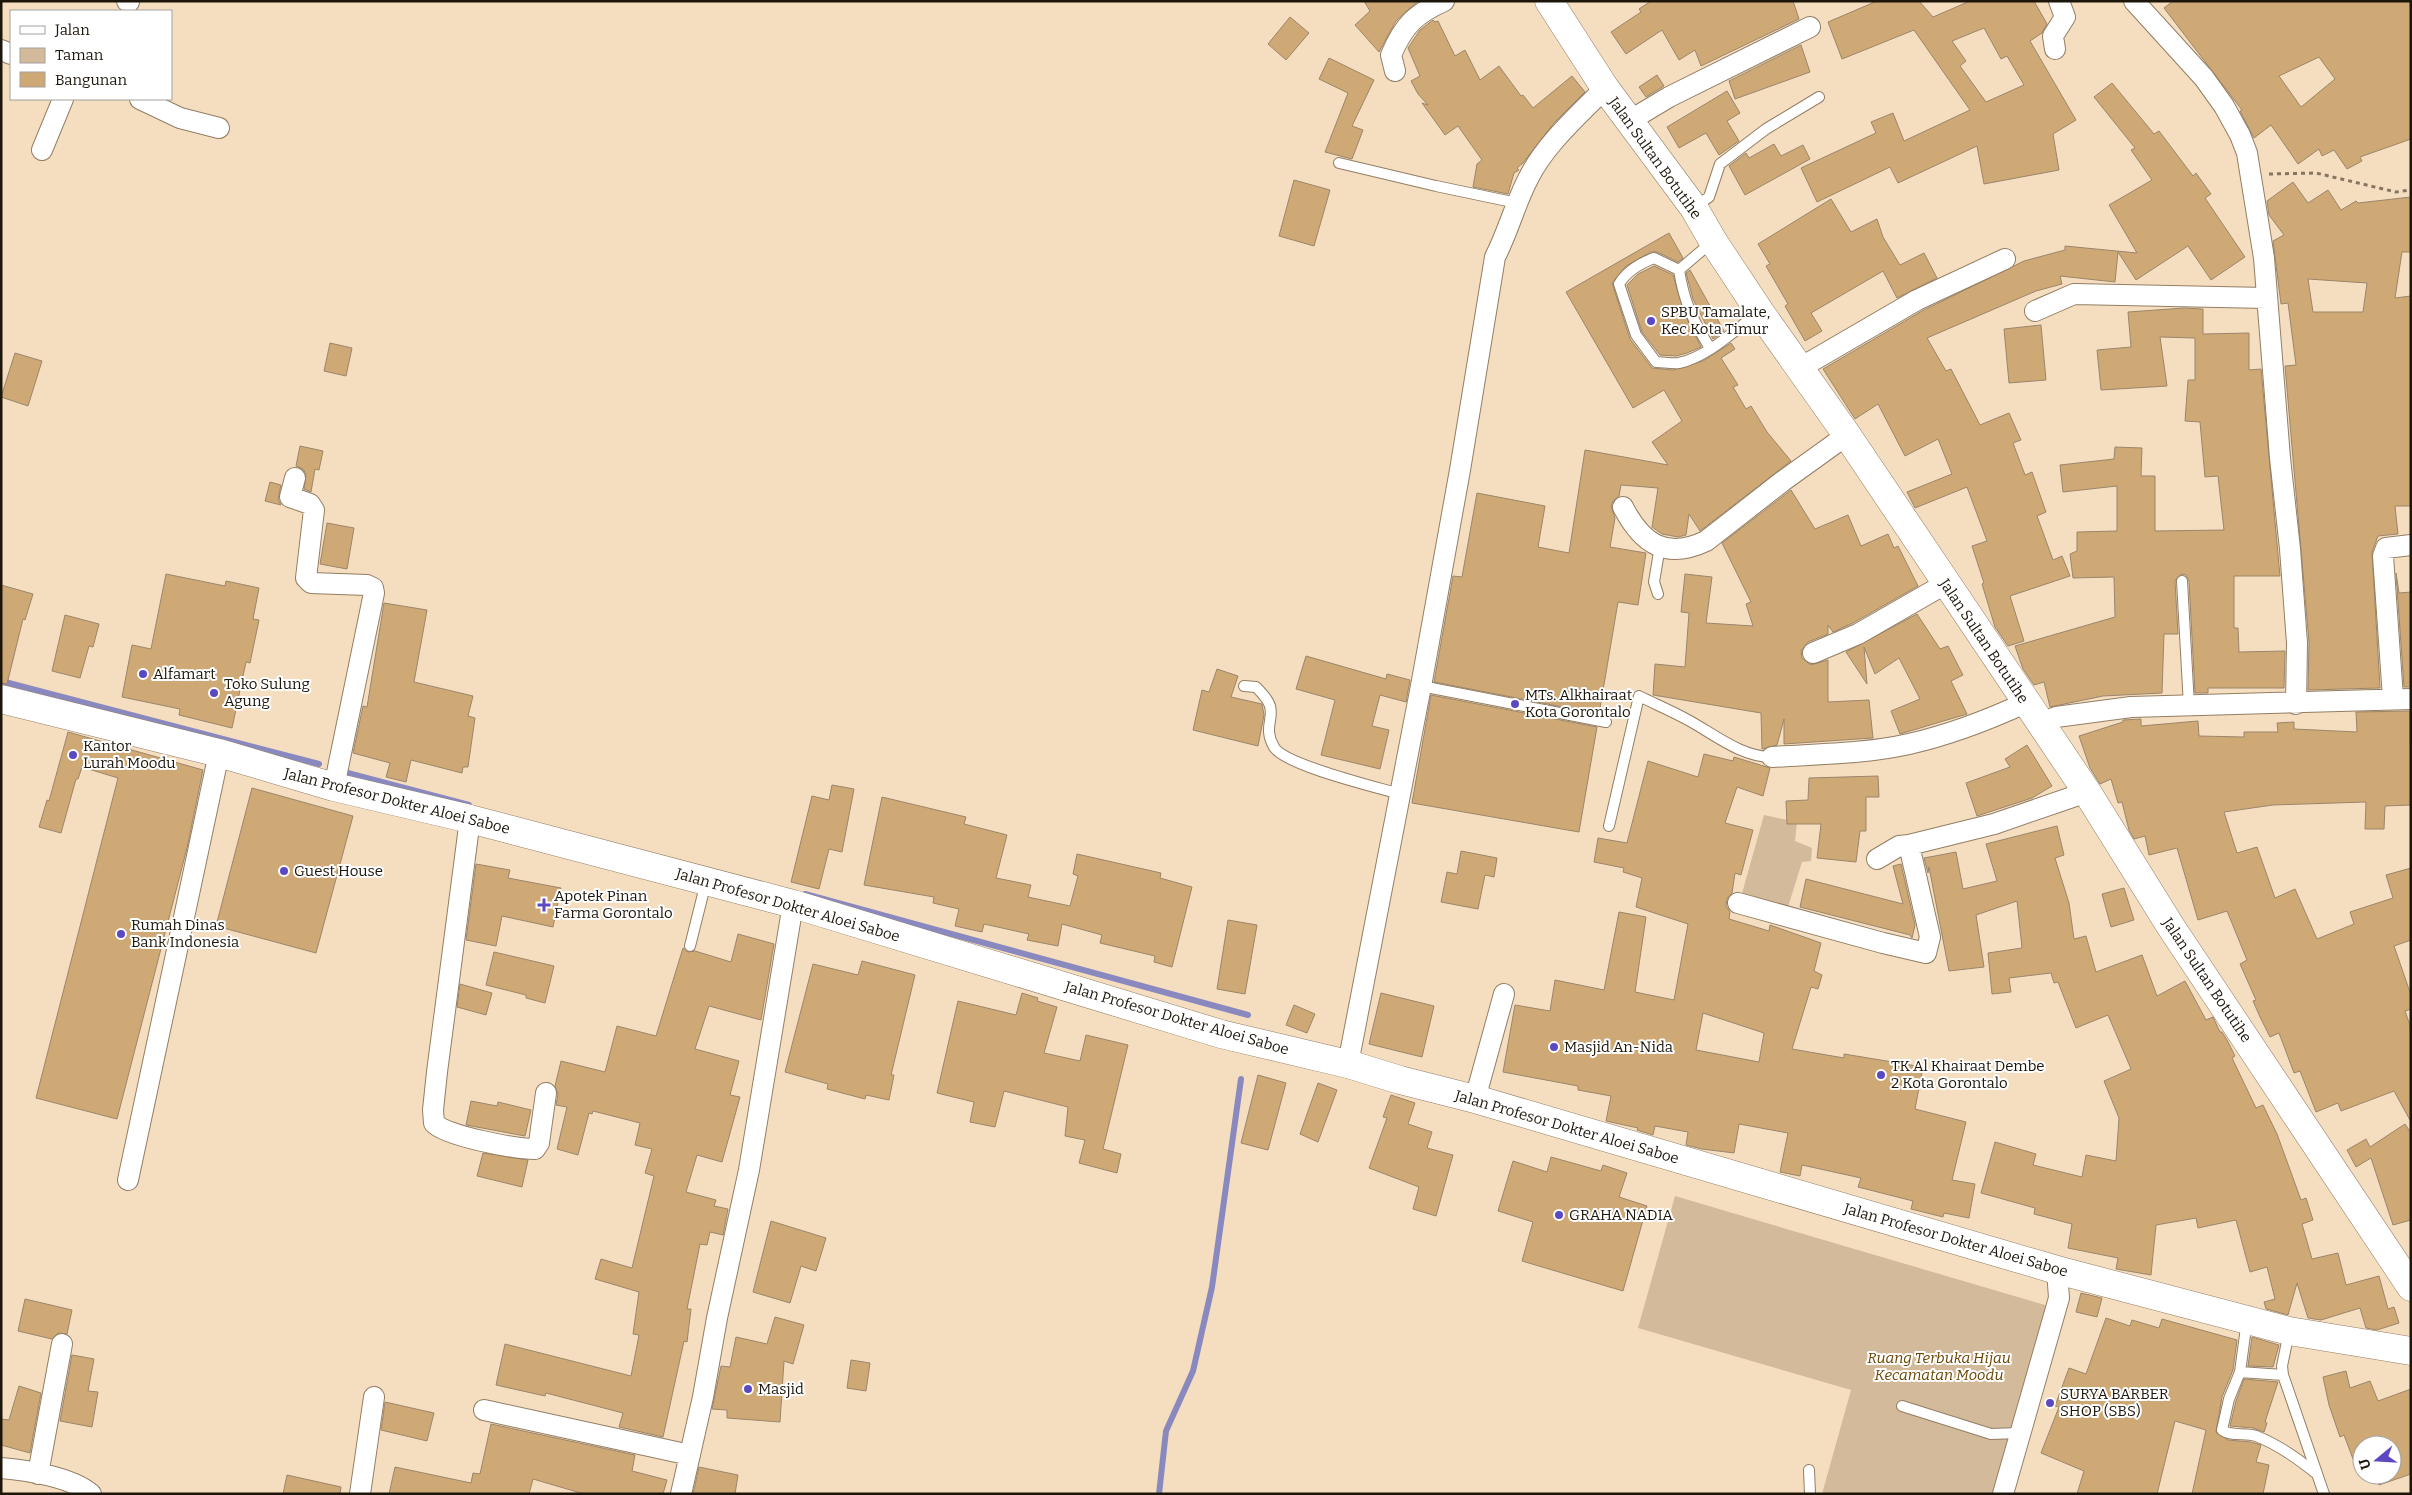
<svg xmlns="http://www.w3.org/2000/svg" width="2412" height="1495" font-family="Bitter,serif">
  <style>
    .green { fill: #d2ba9b }
    .lines { fill: none; stroke-linecap: round; stroke-linejoin: round }
    .stream { stroke: #8a89bf; stroke-width: 6 }
    .building { fill: #cea875; stroke: #9b866b; fill-rule: evenodd }
    .lane-casing { stroke: #937e64; stroke-width: 12 }
    .street-casing { stroke: #937e64; stroke-width: 22 }
    .secondary-casing { stroke: #937e64; stroke-width: 29 }
    .path { stroke: #847561; stroke-width: 3; stroke-dasharray: 4 4; stroke-linecap: butt }
    .lane { stroke: #fff; stroke-width: 10 }
    .street { stroke: #fff; stroke-width: 20 }
    .secondary { stroke: #fff; stroke-width: 28 }
    .poi-dot { fill: #5c49c1; stroke: #fff; stroke-width: 2 }
    .labels { text-anchor: middle; dominant-baseline: central; stroke-width: 4; stroke-linejoin: round; paint-order: stroke }
    .street-label { font-size: 15px; fill: #1c150a; stroke: #fff }
    .poi-label { font-size: 15px; fill: #1c150a; stroke: #fff; text-anchor: start }
    .park-label { font-size: 15px; font-style: italic; fill: #694400; stroke: #fff }
  </style>
  <rect width="100%" height="100%" fill="#f5dec0"/>
  <path class="green" d="M1764 815 1797 822 1795 841 1812 848 1811 861 1802 862 1788 907 1741 897Z
    M1675 1196 2048 1306 1995 1494H1822L1851 1390 1638 1328Z"/>
  <g class="lines">
    <path class="stream" d="M1 681 319 764
      M340 771 469 805
      M805 894 1248 1015
      M1159 1494 1166 1431 1193 1371 1212 1287 1241 1079"/>
  </g>
  <path class="building" d="M1364 1H1418L1396 21 1379 52 1355 25 1370 11Z
    M1651 1H1793L1799 19 1701 66 1695 50 1679 60 1662 30 1626 54 1611 32 1641 12 1639 9Z
    M1877 1H1919L1933 17 1970 1H2034L2047 24 2042 33 2030 41 2076 120 2053 134 2059 170 1984 184 1977 146 1898 183 1890 167 1817 202 1801 168 1876 133 1871 122 1893 113 1904 141 1970 110 1914 30 1842 59 1828 22ZM1984 28 2001 59 2007 56 2024 85 1986 102 1960 66 1966 61 1952 41Z
    M2173 1H2411V139L2360 157 2362 161 2347 169 2334 150 2322 156 2319 149 2298 164 2271 125 2254 138 2240 111 2242 110 2164 8ZM2319 57 2335 79 2301 107 2279 76Z
    M1290 17 1309 33 1286 60 1268 44Z
    M1433 20 1435 22 1438 21 1455 56 1465 50 1480 80 1499 66 1521 96 1523 95 1533 108 1572 76 1585 92 1554 123 1523 163 1517 168 1519 170 1514 173 1508 194 1473 187 1477 164 1482 160 1458 126 1445 135 1422 103 1428 105 1418 94 1411 81 1420 76 1408 48 1420 30Z
    M1801 45 1810 72 1735 99 1729 81Z
    M1329 58 1374 80 1352 126 1363 130 1352 159 1325 152 1348 93 1319 79Z
    M1657 75 1664 86 1646 97 1639 87Z
    M2112 83 2154 134 2159 131 2193 176 2196 173 2211 194 2205 198 2245 257 2211 280 2188 246 2136 280 2118 252 2115 282 2060 276 2062 284 2036 291 1927 338 1946 371 1951 369 1980 425 2009 413 2021 440 2013 443 2025 475 2032 472 2046 512 2037 516 2053 560 2062 556 2070 576 2010 596 2024 641 2008 646 1995 627 1982 584 1984 583 1972 546 1987 541 1967 487 1915 508 1907 492 1952 474 1938 439 1905 456 1878 404 1855 419 1823 369 1922 311 2024 261 2065 250V246L2137 253 2109 205 2152 180 2131 150 2135 148 2094 97Z
    M1727 91 1740 113 1727 121 1739 141 1719 155 1706 133 1679 148 1667 127Z
    M1774 144 1781 156 1803 145 1810 159 1745 195 1729 166 1746 153 1749 158Z
    M1294 180 1330 190 1314 246 1279 236Z
    M2293 182 2308 203 2328 190 2341 210 2356 201 2358 203 2411 197V252H2402L2395 298 2411 296V506H2395L2398 534 2378 536 2372 552 2380 688 2308 690 2309 642 2285 366 2296 365 2288 303 2281 304 2273 241 2284 235 2269 215 2267 201ZM2308 279 2367 283 2363 312H2313Z
    M1831 199 1851 232 1877 219 1883 237 1900 265 1924 253 1937 278 1897 298 1883 271 1811 313 1822 331 1805 341 1785 306 1788 304 1766 266 1770 264 1758 244Z
    M1669 233 1683 258 1678 262 1657 252H1651L1626 266 1612 283 1630 339 1652 368 1673 370 1703 361 1731 343 1735 349 1721 358 1738 385 1733 387 1746 409 1751 406 1767 432 1791 461 1700 531 1689 514 1686 535 1678 537 1662 534 1652 527 1658 488 1621 485 1619 496 1613 501 1611 506 1615 518 1610 547 1646 553 1638 605 1618 602 1599 714 1434 682 1453 576 1462 577 1477 493 1545 506 1538 547 1569 553 1585 450 1668 465 1652 442 1682 421 1664 390 1633 408 1566 292Z
    M1654 266 1673 275 1684 313 1701 347 1687 353 1676 356 1660 355 1642 332 1627 285 1638 274Z
    M1690 270 1724 331 1713 339 1693 299 1686 273Z
    M2184 308 2203 309V334L2249 333V370L2261 369 2280 576H2234V628H2238L2239 652 2285 651 2284 688H2208V693H2195L2189 581 2186 575 2181 574 2175 581 2178 634H2164L2162 693 2103 696 2050 707 2044 682 2034 685 2023 669 2015 646 2115 617 2114 577 2073 578 2070 554 2077 551V532L2117 531V486L2063 492 2060 465 2114 459 2115 447 2142 448 2141 476H2155V531L2224 530 2218 476 2205 477 2200 422 2185 421 2188 380H2195V338L2160 337 2167 386 2101 390 2097 350 2131 347 2128 312Z
    M2041 325 2046 380 2009 383 2004 329Z
    M330 343 352 348 346 376 324 371Z
    M15 353 42 361 28 406 1 397Z
    M300 446 323 451 319 470 315 469 311 492 304 489 306 474 303 469 296 466Z
    M270 482 281 485 278 499 281 505 265 501Z
    M1791 490 1815 529 1848 515 1861 546 1888 534 1894 548 1898 546 1918 586 1853 623 1833 632 1828 625V634L1808 642 1801 651 1802 658 1811 665 1828 660V702L1869 700 1873 738 1784 744V719L1777 745 1762 749 1761 713 1653 695 1655 664 1685 667 1689 613 1681 612 1685 574 1712 577 1706 623 1753 626 1746 604 1751 602 1722 543Z
    M327 523 354 528 347 569 320 564Z
    M2396 573 2399 593 2411 592V687H2404Z
    M166 574 225 586 226 581 259 588 253 619 259 620 250 663 246 662 232 728 179 715 180 709 122 697 132 645 151 649Z
    M1 585 33 594 25 620 23 619 7 684 1 683Z
    M384 603 427 610 414 682 473 696 468 716 475 718 468 767H463L462 773 411 760 406 782 386 777 390 763 353 753 363 706 367 707Z
    M1917 614 1940 649 1948 646 1963 675 1951 681 1967 714 1900 734 1891 711 1920 699 1899 658 1875 674 1864 647 1867 684 1846 652Z
    M65 615 99 624 93 647 89 646 80 678 52 671Z
    M1306 656 1386 679 1387 674 1410 680 1406 702 1380 695 1372 726 1389 730 1380 769 1321 755 1335 700 1296 689Z
    M1217 669 1238 676 1231 697 1262 704 1264 715 1258 746 1193 730 1202 690 1209 692Z
    M1431 695 1597 727 1579 832 1412 803Z
    M2410 711 2411 805 2385 806 2384 829H2365L2366 802 2273 805 2224 812 2237 853 2257 847 2275 898 2295 889 2317 939 2354 924 2350 912 2393 898 2386 875 2411 868V940L2394 946 2411 995V1009L2405 1011 2411 1028V1122L2394 1091 2341 1111 2338 1103 2316 1112 2300 1071 2294 1073 2279 1033 2270 1037 2260 1017 2253 1001 2256 1000 2240 964 2247 960 2227 911 2198 920 2177 848 2149 855 2145 836 2134 839 2129 830 2122 802 2118 803 2111 779 2100 784 2090 768 2079 736 2123 722V720L2141 719V726L2198 721 2199 736 2244 737V732H2278L2277 723 2294 722V729L2357 732 2356 712Z
    M68 732 203 770 187 848 117 1119 36 1098 118 778 82 767 78 779H76L61 833 39 827 47 800 49 801Z
    M2027 745 2052 786 2032 798 1977 816 1966 783 2010 767 2005 759Z
    M1704 754 1733 761 1734 757 1770 768 1763 796 1737 787 1725 823 1753 830 1741 875 1735 873 1732 893 1727 899 1726 906 1730 912 1729 919 1769 931 1770 925 1821 943 1814 971 1822 975 1818 989 1811 987 1792 1049 1844 1058V1054L1923 1067 1915 1109 1966 1122 1952 1180 1975 1184 1969 1218 1944 1213 1943 1217 1911 1209 1913 1201 1858 1187 1861 1178 1802 1165 1800 1176 1780 1172 1788 1133 1739 1124 1734 1153 1702 1149 1686 1145 1688 1132 1655 1126 1653 1135 1637 1130 1638 1128 1606 1121 1611 1096 1578 1090V1086L1503 1072 1515 1005 1550 1011 1555 980 1604 990 1619 912 1646 917 1635 992 1674 1000 1688 924 1636 907 1642 878 1623 872 1624 868 1594 862 1598 838 1627 843 1648 761 1698 777ZM1703 1013 1764 1033 1759 1062 1696 1050Z
    M1878 776 1879 797H1866V831H1860L1856 862 1817 858 1821 824H1787L1786 801 1808 800 1809 778Z
    M832 785 854 789 842 852 829 849 819 889 791 882 812 796 829 800Z
    M252 788 353 816 316 953 216 926Z
    M882 797 966 817 964 824 1007 835 996 878 1031 885 1028 897 1070 906 1078 876 1073 874 1077 854 1161 873 1160 878 1192 887 1172 967 1154 962 1155 956 1100 943 1102 935 1062 924 1058 946 1027 940 1029 934 984 924 982 932 955 926 959 909 933 903 934 897 864 885Z
    M2057 826 2064 855 2055 858 2069 903 2074 939 2086 936 2096 972 2142 955 2157 996 2185 981 2206 1020 2213 1017 2220 1032H2222L2227 1040 2235 1056 2232 1058 2256 1108 2263 1105 2277 1134 2301 1200 2306 1198 2313 1220 2302 1224 2312 1259 2338 1253 2346 1285 2379 1276 2388 1309 2394 1307 2399 1323 2377 1330 2366 1328 2360 1308 2321 1320 2308 1318 2297 1283 2288 1315 2266 1309 2264 1302 2275 1299 2267 1267 2250 1272 2236 1220 2198 1228 2196 1218 2156 1225 2151 1275 2116 1269 2118 1258 2068 1248 2072 1224 2034 1214 2035 1208 1981 1193 1995 1142 2036 1154 2033 1165 2082 1177 2086 1155 2116 1161 2119 1118 2104 1081 2131 1069 2108 1015 2076 1028 2058 982 2054 983 2051 973 2009 978 2011 992 1992 994 1988 953 2022 948 2017 901 1976 915 1984 967 1949 971 1929 867 1928 873 1924 858 1956 852 1963 889 1997 881 1986 844Z
    M1461 851 1497 858 1494 877 1485 875 1478 909 1441 902 1447 872 1457 874Z
    M476 864 510 870 508 878 561 888 553 927 502 916 496 946 466 940Z
    M1901 864 1915 925 1912 938 1910 935 1800 907 1806 879 1903 904 1893 866Z
    M2124 888 2134 920 2111 927 2102 894Z
    M1228 920 1257 925 1245 994 1217 989Z
    M738 934 774 944 761 1020 709 1006 695 1049 739 1061 730 1095 740 1097 722 1162 697 1155 686 1192 716 1200 714 1206 728 1209 723 1235 710 1232 707 1245 700 1244 687 1309H691L687 1342 684 1341 663 1437 619 1427 623 1413 546 1393 545 1396 496 1385 505 1344 631 1376 639 1335 633 1334 639 1292 595 1279 601 1259 632 1268 654 1176 645 1173 652 1149 635 1145 640 1123 593 1111 592 1114 589 1113 578 1155 557 1149 567 1107 556 1105 558 1094 555 1086 561 1061 605 1072 617 1026 656 1036 683 948 688 952 695 951 731 962Z
    M494 952 554 966 545 1003 526 998V995L486 985Z
    M862 961 915 975 891 1075H894L889 1100 866 1095 865 1099 827 1089 828 1084 785 1072 813 964 858 975Z
    M460 984 492 993 486 1015 457 1007Z
    M1022 993 1038 998 1037 1001 1057 1007 1044 1053 1080 1061 1086 1035 1128 1045 1103 1149 1121 1154 1117 1173 1079 1163 1085 1140 1065 1136 1068 1107 1004 1091 995 1127 970 1122 974 1102 937 1093 958 1001 1016 1015Z
    M1381 993 1434 1006 1422 1057 1369 1044Z
    M1294 1005 1315 1014 1307 1033 1286 1025Z
    M1258 1075 1286 1083 1268 1150 1241 1143Z
    M1318 1083 1337 1090 1318 1142 1300 1134Z
    M1391 1095 1415 1103 1408 1124 1432 1132 1427 1148 1453 1155 1436 1216 1413 1209 1419 1187 1369 1168 1387 1118 1383 1117Z
    M471 1101 497 1106 498 1102 531 1110 525 1136 466 1125Z
    M2405 1124 2411 1133V1220L2393 1225 2371 1158 2356 1167 2347 1150 2366 1139 2370 1147Z
    M483 1153 528 1160 522 1187 477 1176Z
    M1551 1157 1601 1171 1603 1165 1627 1173 1619 1197 1647 1206 1623 1291 1522 1261 1533 1222 1498 1211 1513 1161 1547 1172Z
    M771 1221 826 1238 816 1271 801 1266 790 1303 753 1292Z
    M2081 1293 2102 1298 2097 1317 2076 1312Z
    M25 1299 72 1310 67 1334 58 1333 52 1339 18 1331Z
    M775 1317 804 1325 793 1364 784 1361 780 1422 727 1418V1410L712 1409 721 1366 730 1367 736 1337 767 1344Z
    M2106 1318 2130 1326 2132 1320 2159 1328 2162 1319 2237 1340 2233 1370 2222 1397 2216 1432 2228 1440 2251 1442 2261 1445 2256 1462 2269 1465 2263 1494H2192L2206 1430 2175 1421 2157 1494H2077L2084 1471 2041 1453 2059 1407 2055 1406 2069 1368 2086 1374Z
    M2252 1337 2279 1345 2273 1367 2248 1366Z
    M72 1355 94 1359 88 1391 98 1392 92 1427 60 1421Z
    M851 1360 870 1363 866 1391 847 1388Z
    M2346 1371 2350 1388 2370 1381 2378 1401 2411 1389V1474L2379 1485 2375 1475H2392V1445H2362V1456L2353 1459 2344 1435 2340 1437 2329 1405 2323 1377Z
    M2244 1379 2278 1382 2265 1422 2267 1423 2264 1432 2253 1428 2230 1426 2236 1401Z
    M19 1386 41 1393 30 1453 1 1445V1419L9 1420Z
    M385 1402 434 1413 427 1441 381 1430Z
    M491 1424 635 1455 632 1471 667 1480 663 1494H584L533 1479 529 1494H389L395 1467 471 1483 473 1473 480 1474Z
    M699 1467 738 1475 735 1494H693Z
    M287 1475 341 1487 340 1494H283Z"/>
  <g class="lines">
    <defs>
      <path id="lane" d="M1339 163 1436 186 1517 203
        M1695 207 1709 197 1720 164 1766 129 1819 97
        M1713 241 1679 270 1654 258C1641 263 1626 272 1619 284L1636 335 1656 362C1663 362 1672 364 1679 363 1708 357 1736 329 1759 312
        M1679 270C1684 302 1693 321 1710 348
        M2182 581 2189 706
        M1658 594 1654 582 1660 546
        M1244 686 1256 687C1261 692 1268 699 1270 706 1274 719 1263 728 1274 747 1284 765 1376 787 1400 794
        M1421 686 1606 722
        M1609 826 1639 696C1655 704 1672 711 1688 720 1714 734 1741 757 1772 757
        M690 946 706 882
        M2247 1320 2240 1372 2229 1399 2222 1430C2231 1437 2246 1432 2256 1436 2279 1445 2298 1459 2317 1474
        M2289 1332 2282 1366 2283 1375 2324 1494
        M2240 1372 2283 1375
        M1902 1406 1991 1434 2019 1433
        M1809 1470 1810 1494"/>
      <path id="street" d="M127 1 129 2
        M2134 1 2204 78 2224 106 2240 135 2247 153 2264 258 2280 458 2290 549 2297 643 2296 704
        M2055 49 2053 36 2065 17 2059 1
        M1 50 11 54
        M1395 71 1391 55C1404 25 1415 14 1444 1
        M140 99 180 118 219 128
        M1629 121 1669 97 1810 27
        M42 150 63 99
        M2035 311 2074 294 2267 298
        M1800 368 1917 300 2005 259
        M295 478 290 497 310 504 314 510 306 578 311 583 367 585 373 588 374 593 334 787
        M1623 507C1642 544 1666 560 1706 541L1783 481 1847 435
        M1813 653 1858 634 1945 584
        M2393 698 2383 556 2386 548 2411 545
        M2040 723 2056 717 2131 707 2411 699
        M1772 757C1817 754 1865 754 1909 744 1949 735 1988 720 2025 703
        M470 819 437 1072 433 1110 434 1123C445 1136 516 1149 535 1149L539 1143 546 1093
        M1877 859 1899 846 1909 845
        M1738 903 1883 943 1926 953 1930 937 1909 845 1994 824 2087 792
        M1348 1064 1421 686 1460 470 1495 257C1508 232 1515 204 1528 179 1545 144 1578 116 1605 88
        M1475 1099 1504 994
        M128 1180 219 753
        M484 1410 690 1455
        M1 1468C26 1470 72 1477 91 1494
        M38 1474 62 1344
        M360 1494 374 1397
        M681 1494 703 1397 717 1318 749 1170 793 904
        M2003 1494 2059 1298 2057 1270"/>
      <path id="secondary" d="M1549 1 1605 88 1694 208 1713 241 1760 312 1847 435 2087 792 2171 927 2411 1287
        M1 699 219 753 334 787 470 819 793 904 1221 1034 1348 1064 1400 1080 1475 1099 2057 1270 2289 1331 2411 1351"/>
    </defs>
    <use href="#lane" class="lane-casing"/>
    <use href="#street" class="street-casing"/>
    <use href="#secondary" class="secondary-casing"/>
    <path class="path" d="M2269 174 2316 173 2396 192 2411 190"/>
    <use href="#lane" class="lane"/>
    <use href="#street" class="street"/>
    <use href="#secondary" class="secondary"/>
  </g>
  <g class="poi-dot">
    <circle cx="1651" cy="321" r="5"/>
    <circle cx="143" cy="674" r="5"/>
    <circle cx="214" cy="693" r="5"/>
    <circle cx="1515" cy="704" r="5"/>
    <circle cx="73" cy="755" r="5"/>
    <circle cx="284" cy="871" r="5"/>
    <path d="M541.5 897.5h5v5h5v5h-5v5h-5v-5h-5v-5h5z"/>
    <circle cx="121" cy="934" r="5"/>
    <circle cx="1554" cy="1047" r="5"/>
    <circle cx="1881" cy="1075" r="5"/>
    <circle cx="1559" cy="1215" r="5"/>
    <circle cx="748" cy="1389" r="5"/>
    <circle cx="2050" cy="1403" r="5"/>
  </g>
  <g class="labels">
    <g class="street-label">
      <text transform="translate(1655 158) rotate(54)">Jalan Sultan Botutihe</text>
      <text transform="translate(1984 641) rotate(56)">Jalan Sultan Botutihe</text>
      <text transform="translate(397 801) rotate(14)">Jalan Profesor Dokter Aloei Saboe</text>
      <text transform="translate(788 905) rotate(16)">Jalan Profesor Dokter Aloei Saboe</text>
      <text transform="translate(2207 980) rotate(56)">Jalan Sultan Botutihe</text>
      <text transform="translate(1177 1018) rotate(16)">Jalan Profesor Dokter Aloei Saboe</text>
      <text transform="translate(1567 1127) rotate(16)">Jalan Profesor Dokter Aloei Saboe</text>
      <text transform="translate(1956 1240) rotate(16)">Jalan Profesor Dokter Aloei Saboe</text>
    </g>
    <g class="poi-label">
      <text x="1661" y="312">SPBU Tamalate,<tspan x="1661" dy="17">Kec Kota Timur</tspan></text>
      <text x="153" y="674">Alfamart</text>
      <text x="224" y="684">Toko Sulung<tspan x="224" dy="17">Agung</tspan></text>
      <text x="1525" y="695">MTs. Alkhairaat<tspan x="1525" dy="17">Kota Gorontalo</tspan></text>
      <text x="83" y="746">Kantor<tspan x="83" dy="17">Lurah Moodu</tspan></text>
      <text x="294" y="871">Guest House</text>
      <text x="554" y="896">Apotek Pinan<tspan x="554" dy="17">Farma Gorontalo</tspan></text>
      <text x="131" y="925">Rumah Dinas<tspan x="131" dy="17">Bank Indonesia</tspan></text>
      <text x="1564" y="1047">Masjid An-Nida</text>
      <text x="1891" y="1066">TK Al Khairaat Dembe<tspan x="1891" dy="17">2 Kota Gorontalo</tspan></text>
      <text x="1569" y="1215">GRAHA NADIA</text>
      <text x="758" y="1389">Masjid</text>
      <text x="2060" y="1394">SURYA BARBER<tspan x="2060" dy="17">SHOP (SBS)</tspan></text>
    </g>
    <g class="park-label">
      <text x="1939" y="1358">Ruang Terbuka Hijau<tspan x="1939" dy="17">Kecamatan Moodu</tspan></text>
    </g>
  </g>
  <rect width="2412" height="1495" fill="none" stroke="#1c150a" stroke-width="5"/>
  <rect x="10" y="10" width="162" height="90" fill="#ffffff" stroke="#a4a19d"/>
  <rect x="20" y="26" width="25" height="8" fill="#ffffff" stroke="#a4a19d"/>
  <text x="55" y="35" font-size="15" fill="#1c150a">Jalan</text>
  <rect x="20" y="48" width="25" height="15" fill="#d2ba9b" stroke="#a4a19d"/>
  <text x="55" y="60" font-size="15" fill="#1c150a">Taman</text>
  <rect x="20" y="72" width="25" height="15" fill="#cea875" stroke="#a4a19d"/>
  <text x="55" y="85" font-size="15" fill="#1c150a">Bangunan</text>
  <g transform="translate(2377 1460) rotate(252)"><circle r="24" fill="#ffffff" stroke="#a4a19d"/>
  <path d="M0-4L9 19L0 12L-9 19Z" fill="#5c49c1"/>
  <text y="-8" font-size="14" font-weight="bold" text-anchor="middle" fill="#1c150a">U</text>
  </g>
</svg>
